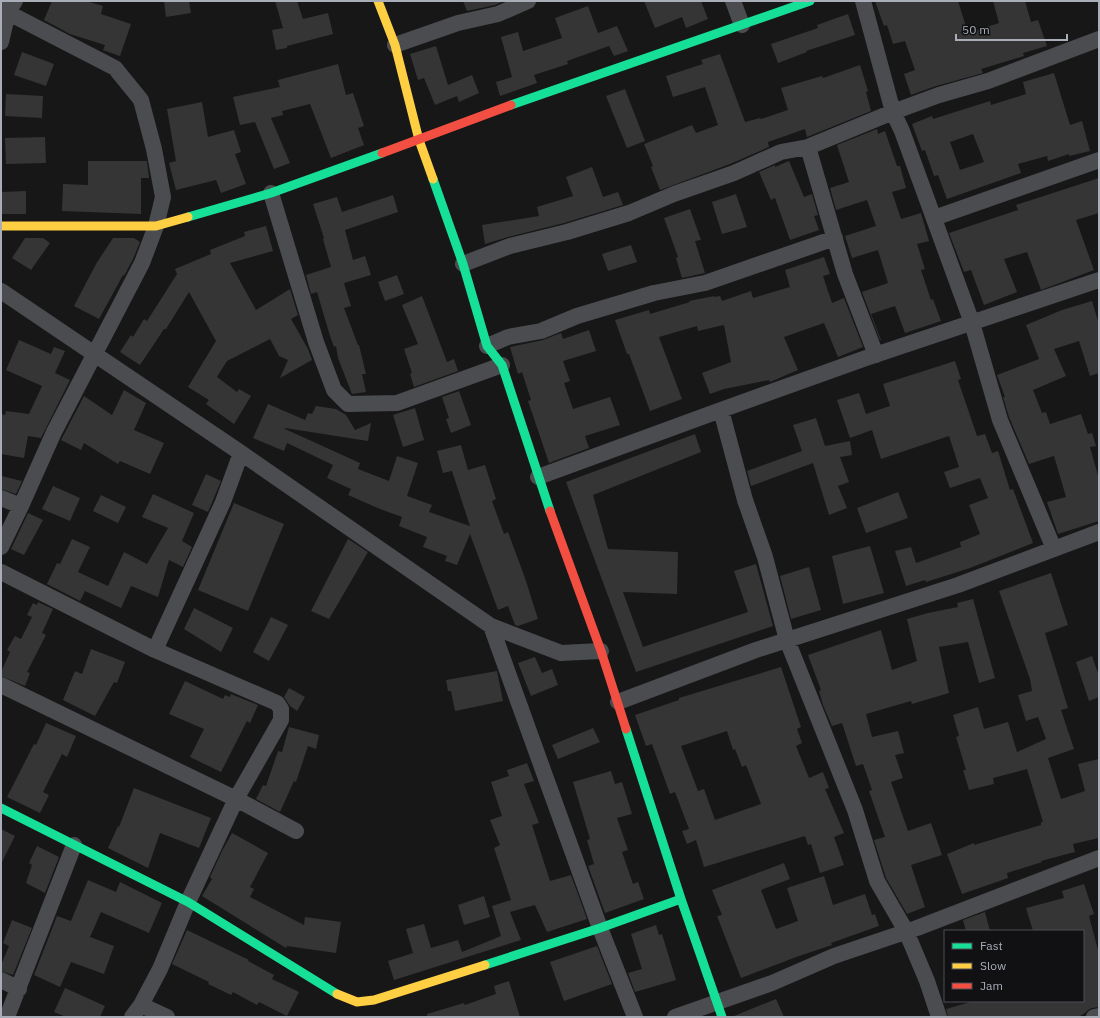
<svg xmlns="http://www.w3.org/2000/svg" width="1100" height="1018" font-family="'IBM Plex Sans',sans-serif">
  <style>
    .building { fill: #353536; fill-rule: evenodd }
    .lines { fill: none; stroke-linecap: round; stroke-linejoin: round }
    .street { stroke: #4b4c50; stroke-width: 16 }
    .fast { stroke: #16e098; stroke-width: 9 }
    .slow { stroke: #ffcf43; stroke-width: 9 }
    .jam { stroke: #f24e42; stroke-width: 9 }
  </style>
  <rect width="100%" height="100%" fill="#171717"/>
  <path class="building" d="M52 1H86L103 6 101 14 131 24 120 56 103 50 105 45 70 34 44 20Z
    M164 1H189L191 13 166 17Z
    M275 1H297L303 19 328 13 333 34 287 46V48L276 50 272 30 283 28Z
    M463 1H504L495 5 467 11Z
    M644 1H701L708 19 686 28 682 17 655 28Z
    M875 1H958L968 33 999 23 993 1H1025L1031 22 1038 20 1047 46 1023 53 1024 56 981 69 983 73 936 86 911 95 904 74 915 70 905 41 893 44 887 25 884 26Z
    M588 6 598 33 617 26 628 51 614 56 609 46 567 61 568 64 534 75 537 83 500 96 496 82 512 77 501 37 518 32 523 51 562 38 555 18Z
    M848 14 855 35 806 51 807 52 778 63 771 44 818 28 817 25Z
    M436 46 448 85 472 75 479 93 459 102 457 96 435 105 424 78 418 80 410 54Z
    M22 52 54 64 46 86 14 75Z
    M720 54 745 122 760 118 761 119 788 110 781 88 822 76 823 78 860 65 868 91 866 92 871 111 807 137 805 129 768 142 769 147 730 164 660 190 651 167 653 166 644 144 692 125 696 133 718 125 705 87 673 97 666 76 703 64 701 60Z
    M338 64 346 95 353 93 364 126 358 128 364 145 331 158 310 104 282 111 283 115 271 118 290 163 274 169 255 122 240 125 233 97 280 87 278 80Z
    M1054 73 1070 125 1082 121 1090 151 1069 156V154L1048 161 1047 156 1018 164 1021 173 947 199 938 175 934 176 925 150 922 151 912 124 932 116 933 119 990 101 991 105 1026 94 1023 82ZM973 134 984 162 960 170 950 142Z
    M625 89 645 141 627 148 606 96Z
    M6 94 43 96 42 118 5 116Z
    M202 102 208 137 234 130 241 152 235 154 246 184 221 193 216 180 176 190 169 163 176 161 167 109Z
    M877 129 878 134 885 131 897 166H900L906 188 892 192 901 219 921 213 929 241 917 244 925 269 921 270 931 300 933 299 941 321 905 333 895 306 871 314 881 340H880L862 292 888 283 878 250 852 258 845 236 876 226 867 200 836 210 830 188 849 182 837 145Z
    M45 137 46 163 6 164 5 138Z
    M88 161H147L149 178H141V214L62 211 63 184 88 185Z
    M789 161 804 197 812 194 818 215 814 216 819 230 790 240 775 198 771 200 759 172 775 165V167Z
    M592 167 603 197 618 192 623 205 564 223 508 237 485 244 482 225 539 216 537 207 573 196 566 177Z
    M1099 178V213L1076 220 1094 270 1041 290 1027 252 1004 259 1017 292 984 305 971 270 964 272 949 233 1018 210 1016 205Z
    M26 191V214H1V192Z
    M736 194 747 227 722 234 712 202Z
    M393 195 398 212 345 230 353 260 365 256 371 275 344 283 351 306 344 308 358 345H359L366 374H362L366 392 352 394 338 358 336 346 334 347 330 336 317 292 311 294 306 275 331 267 323 239 324 238 313 204 337 197 342 212Z
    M690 209 701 240 695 241 705 273 682 278 676 258 678 257 664 218Z
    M266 226 273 251 230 263 256 310 290 289 298 315 291 319 308 349 312 360 280 378 288 360 279 356 270 339 227 361 217 377 237 392 239 389 251 396 234 424 206 404 209 400 188 387 216 341 189 292 166 329H164L140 365 120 352 131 335 133 337 144 319 147 321 177 274 175 269 211 254 210 250 245 236 244 232Z
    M25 238H43L50 243 31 270 12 258Z
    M113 238H134L140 242 133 259 124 276 123 275 99 319 74 306 96 264Z
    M631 245 637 262 608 271 602 254Z
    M824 257 830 274 823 276 832 303 844 298 863 347 838 357 824 323 784 337 798 370 770 382 769 380 724 389 710 394 702 373 731 362 724 325 698 331 697 326 659 337 682 399 650 411 629 354H627L615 320 649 310 650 314 690 302 689 301 714 296V297L720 296 722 301 751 291 753 298 790 287 785 270Z
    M397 275 404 294 385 301 378 282Z
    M422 296 447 362 454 359 458 371 414 387 410 374 412 373 404 349 418 344 402 305Z
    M1092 301 1099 324V373L1090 376 1079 341 1054 349 1066 376 1033 390 1042 413 1046 412 1050 424 1081 414 1088 434 1092 433 1096 446 1090 447 1099 479V521L1058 534 1047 502 1066 497 1054 456 1029 464 1009 417 1003 397H1005L997 375 1039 359 1026 325 1062 310Z
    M589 330 596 351 563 361 570 381 564 383 573 409 610 397 620 425 585 436 589 448 549 463 528 401 531 400 522 372 518 374 510 347 543 340 561 333 563 339Z
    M19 340 51 354 54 347 65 351 55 373 70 380 41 438 28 436 24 458 1 454V414L5 415 6 411 29 414 42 386 6 370Z
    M955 361 961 379 958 380 977 436 985 434 992 453 998 451 1010 490 1013 489 1033 543 970 568 926 582 925 580 906 586 895 551 911 547 916 563 961 547 960 542 980 534 969 505 988 498 980 478 950 488 944 472 959 467 949 436 881 459 872 430 850 438 837 400 859 393 866 414 890 406 883 384Z
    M124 390 146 403 134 430 164 443 150 474 120 461 118 464 84 443 81 450 61 440 84 396 112 415Z
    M459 391 471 425 451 433 446 419 449 418 442 397Z
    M268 404 305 420 308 413 312 414 316 406 336 409 346 415 355 430 371 423 368 441 285 428V429L360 463 358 469 389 481 397 456 418 463 407 496 432 505 429 512 470 526 452 471 443 473 437 451 461 445 468 470 485 465 496 499 492 501 504 534 508 532 525 578 538 619 518 626 515 625 508 606 498 610 470 534 457 565 445 561 447 556 423 547 427 537 399 526 402 517 380 509 348 495 351 489 327 478 333 465 287 443 284 451 253 438Z
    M415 408 424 440 403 447 393 415Z
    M816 418 825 446 850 441 852 455 840 457 849 482 838 486 847 508 829 515 813 463 751 486 747 471 802 451 793 425Z
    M695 434 701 452 593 495 608 549 678 552 677 594 623 592 643 647 748 612 734 571 756 564 773 626 636 672 566 482Z
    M206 474 221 481 208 512 192 505Z
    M1 476 22 481 16 494 1 489Z
    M53 486 80 498 70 521 42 509Z
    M898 492 908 518 866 533 857 508Z
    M153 494 194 513 182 541 192 547 183 567 169 560 158 597 131 586 121 608 85 591 80 601 47 584 57 563 60 564 72 539 90 547 78 572 108 586 124 552 147 564 168 528 142 517Z
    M101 495 126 507 118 523 93 511Z
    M234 503 284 524 248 611 198 590Z
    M28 513 43 520 24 555 11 549Z
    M348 539 368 552 329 619 311 611Z
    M870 546 884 593 843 604 832 556Z
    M809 567 821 610 791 619 780 576Z
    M1051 573 1068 625 1045 633 1068 708 1061 710 1074 749 1048 758 1061 799 1085 791 1078 764 1099 759V838L1073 844 1075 852 1041 861 1042 862 1007 873 1008 878 962 894 947 854 974 843V845L1041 825V822H1043L1027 769 993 778 994 784 969 790 963 770H966L956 737 959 736 953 715 978 707 984 729 1008 722 1017 752 1046 739 1038 717 1026 721 1018 695 1032 691 1030 679 999 591Z
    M973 599 995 678 979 683 968 642 939 647 949 693 912 704 911 701 866 714 872 737 898 731 904 753 895 755 903 778 891 782 908 831 931 823 942 855 911 865 925 907 907 914 886 878 874 840 885 837 869 791 872 790 863 764 856 766 842 723 832 726 823 705 819 691 821 690 808 655 881 630 892 670 917 661 907 619 928 613 958 607 957 603Z
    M38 602 53 609 42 633 46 635 27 672 30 673 25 686 1 676V672L10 652 7 650 15 636 21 639 32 617 27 615 33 603 37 605Z
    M194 608 233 628 221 652 184 629Z
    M271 617 288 625 269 661 253 652Z
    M91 649 125 662 117 683 114 682 95 716 63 700 75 671 82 674Z
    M1092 656 1099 676V697L1089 701 1076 662Z
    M535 657 542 673 552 669 558 685 531 696 518 663Z
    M781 667 801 727 797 729 802 743 796 746 809 778 823 772 829 788 825 789 844 833 834 837 844 865 820 873 811 844 808 845 805 836 704 867 696 840 687 844 682 831 689 829 675 792 670 794 652 744 646 746 635 715 679 700V698ZM727 731 733 750 735 749 742 767 746 765 761 804 715 820 704 789 698 791 681 746Z
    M497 671 503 701 455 711 451 691H448L446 680Z
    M185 681 223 699 225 695 230 697 231 694 258 705 250 723 247 721 221 772 190 757 204 729 169 714Z
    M289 688 305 697 297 711 290 706 284 697Z
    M46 723 76 736 67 757 62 754 43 792 49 795 40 813 7 797 34 744 36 745Z
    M289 727 319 735 316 749 308 746 296 782 294 781 280 812 256 799 263 785 266 786 278 751 282 752Z
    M593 728 600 742 558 759 552 745Z
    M527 763 534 781 524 784 539 823 532 825 550 881 571 875 587 919 547 932 535 905 510 912 521 940 394 980 388 961 413 953 406 929 424 924 431 948 458 940 462 952 501 936 492 906 511 900 494 848 500 845 490 820 502 816 491 782 509 776 507 770Z
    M611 771 615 784 622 782 632 814 617 818 628 850 622 852 633 884 638 882 644 899 605 913 588 866 594 864 587 840 590 839 573 782Z
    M134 788 211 818 199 848 160 833 148 868 108 848 118 826 119 827Z
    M1 829 15 836 1 864Z
    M232 833 268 853 250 887 254 889 250 897 304 925 305 917 341 922 336 953 287 946 286 948 202 896 212 879 210 877 222 851Z
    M37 846 59 857 45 893 26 883 32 865 29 863Z
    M784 863 790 879 761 890 776 929 798 921 787 888 824 876 833 905 865 894 872 915 875 914 879 926 831 943 832 945 799 956 741 978 717 916 722 915 712 890Z
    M88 880 116 892 120 882 162 903 149 933 101 912 90 937 114 946 104 974 71 962 60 987 34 975 57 916 71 921Z
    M1084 884 1094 914 1089 916 1099 954V1007L1092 1008 1088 1010 1085 1013 1080 1016 1071 1017H948L946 1009 974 1001H1083V931H1033L1026 908 1064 898 1062 891Z
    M484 896 490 917 464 925 458 905Z
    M985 912 990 931H966L963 920Z
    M12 920 32 928 13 975 1 971V965L9 946 3 943Z
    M656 925 659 935 662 934 676 980 635 992 628 973 642 969 631 934Z
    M187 930 249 960 248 961 274 975 272 979 299 992 287 1016 259 1002 257 1005 233 992 231 995 208 984 209 982 172 964Z
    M597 946 612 984 564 1001 550 962Z
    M509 981 520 1017H427V1014L464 1003 465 1005 496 994 494 986Z
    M65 988 105 1006 100 1017H66L54 1012Z
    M776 999 784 1017H734V1016Z"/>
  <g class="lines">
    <path class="street" d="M733 1 742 25
      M863 1 893 112 902 131 972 323 1000 420 1054 549
      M1 9 115 68 141 100 154 149 163 197 156 226 142 263 54 432 21 506 1 547
      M1 42 8 12 15 1
      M395 45 458 23 498 14 528 1
      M808 147 845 274 876 355
      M271 193 316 342 334 390 348 404 397 403 502 365
      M934 218 1099 160
      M463 264 510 246 567 232 629 213 674 194 734 173 781 152 808 147 893 112 939 95 988 81 1099 39
      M1 291 241 453 491 626 561 653 601 651
      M487 346 508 337 541 331 577 316 654 293 705 283 835 238
      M721 410 745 500 765 557 787 640 855 810 877 881 906 931 927 981 939 1017
      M538 477 721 410 866 358 1099 280
      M1 498 21 506
      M1 572 155 650 277 703 281 709V720L236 799 188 902 160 969 141 1005 132 1017
      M491 626 600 928 635 1017
      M155 650 223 502 241 453
      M1 685 236 799 296 831
      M618 702 756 650 958 585 1099 532
      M1 980 19 989
      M141 1005 167 1017
      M7 1017 74 845
      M675 1017 772 983 834 956 917 928 1099 858
      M1094 1017 1099 1016"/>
    <path class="fast" d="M511 105 810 1
      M433 179 463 264 487 346 502 365 550 511
      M188 217 271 193 382 153
      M626 729 681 899 722 1017
      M1 808 188 902 337 994
      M485 965 600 928 681 899"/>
    <path class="slow" d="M378 1 395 45 419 140 433 179
      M1 226H156L188 217
      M337 994 357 1002 374 1000 485 965"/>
    <path class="jam" d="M382 153 511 105
      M550 511 601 651 626 729"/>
  </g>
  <rect width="1100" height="1018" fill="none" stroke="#a8adb8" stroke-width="4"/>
  <rect x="944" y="930" width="140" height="72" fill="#111113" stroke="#4d4f55"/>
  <rect x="952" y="943" width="20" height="6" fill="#16e098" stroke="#4d4f55"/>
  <text x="980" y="950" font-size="12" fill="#a8adb8">Fast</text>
  <rect x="952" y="963" width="20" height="6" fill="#ffcf43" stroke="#4d4f55"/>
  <text x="980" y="970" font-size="12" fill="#a8adb8">Slow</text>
  <rect x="952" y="983" width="20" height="6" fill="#f24e42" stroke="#4d4f55"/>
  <text x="980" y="990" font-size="12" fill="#a8adb8">Jam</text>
  <path d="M956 34v6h111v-6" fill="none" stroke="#a8adb8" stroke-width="2"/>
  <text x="962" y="34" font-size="12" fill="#a8adb8" stroke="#111113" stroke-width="3" paint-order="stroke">50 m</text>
</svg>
